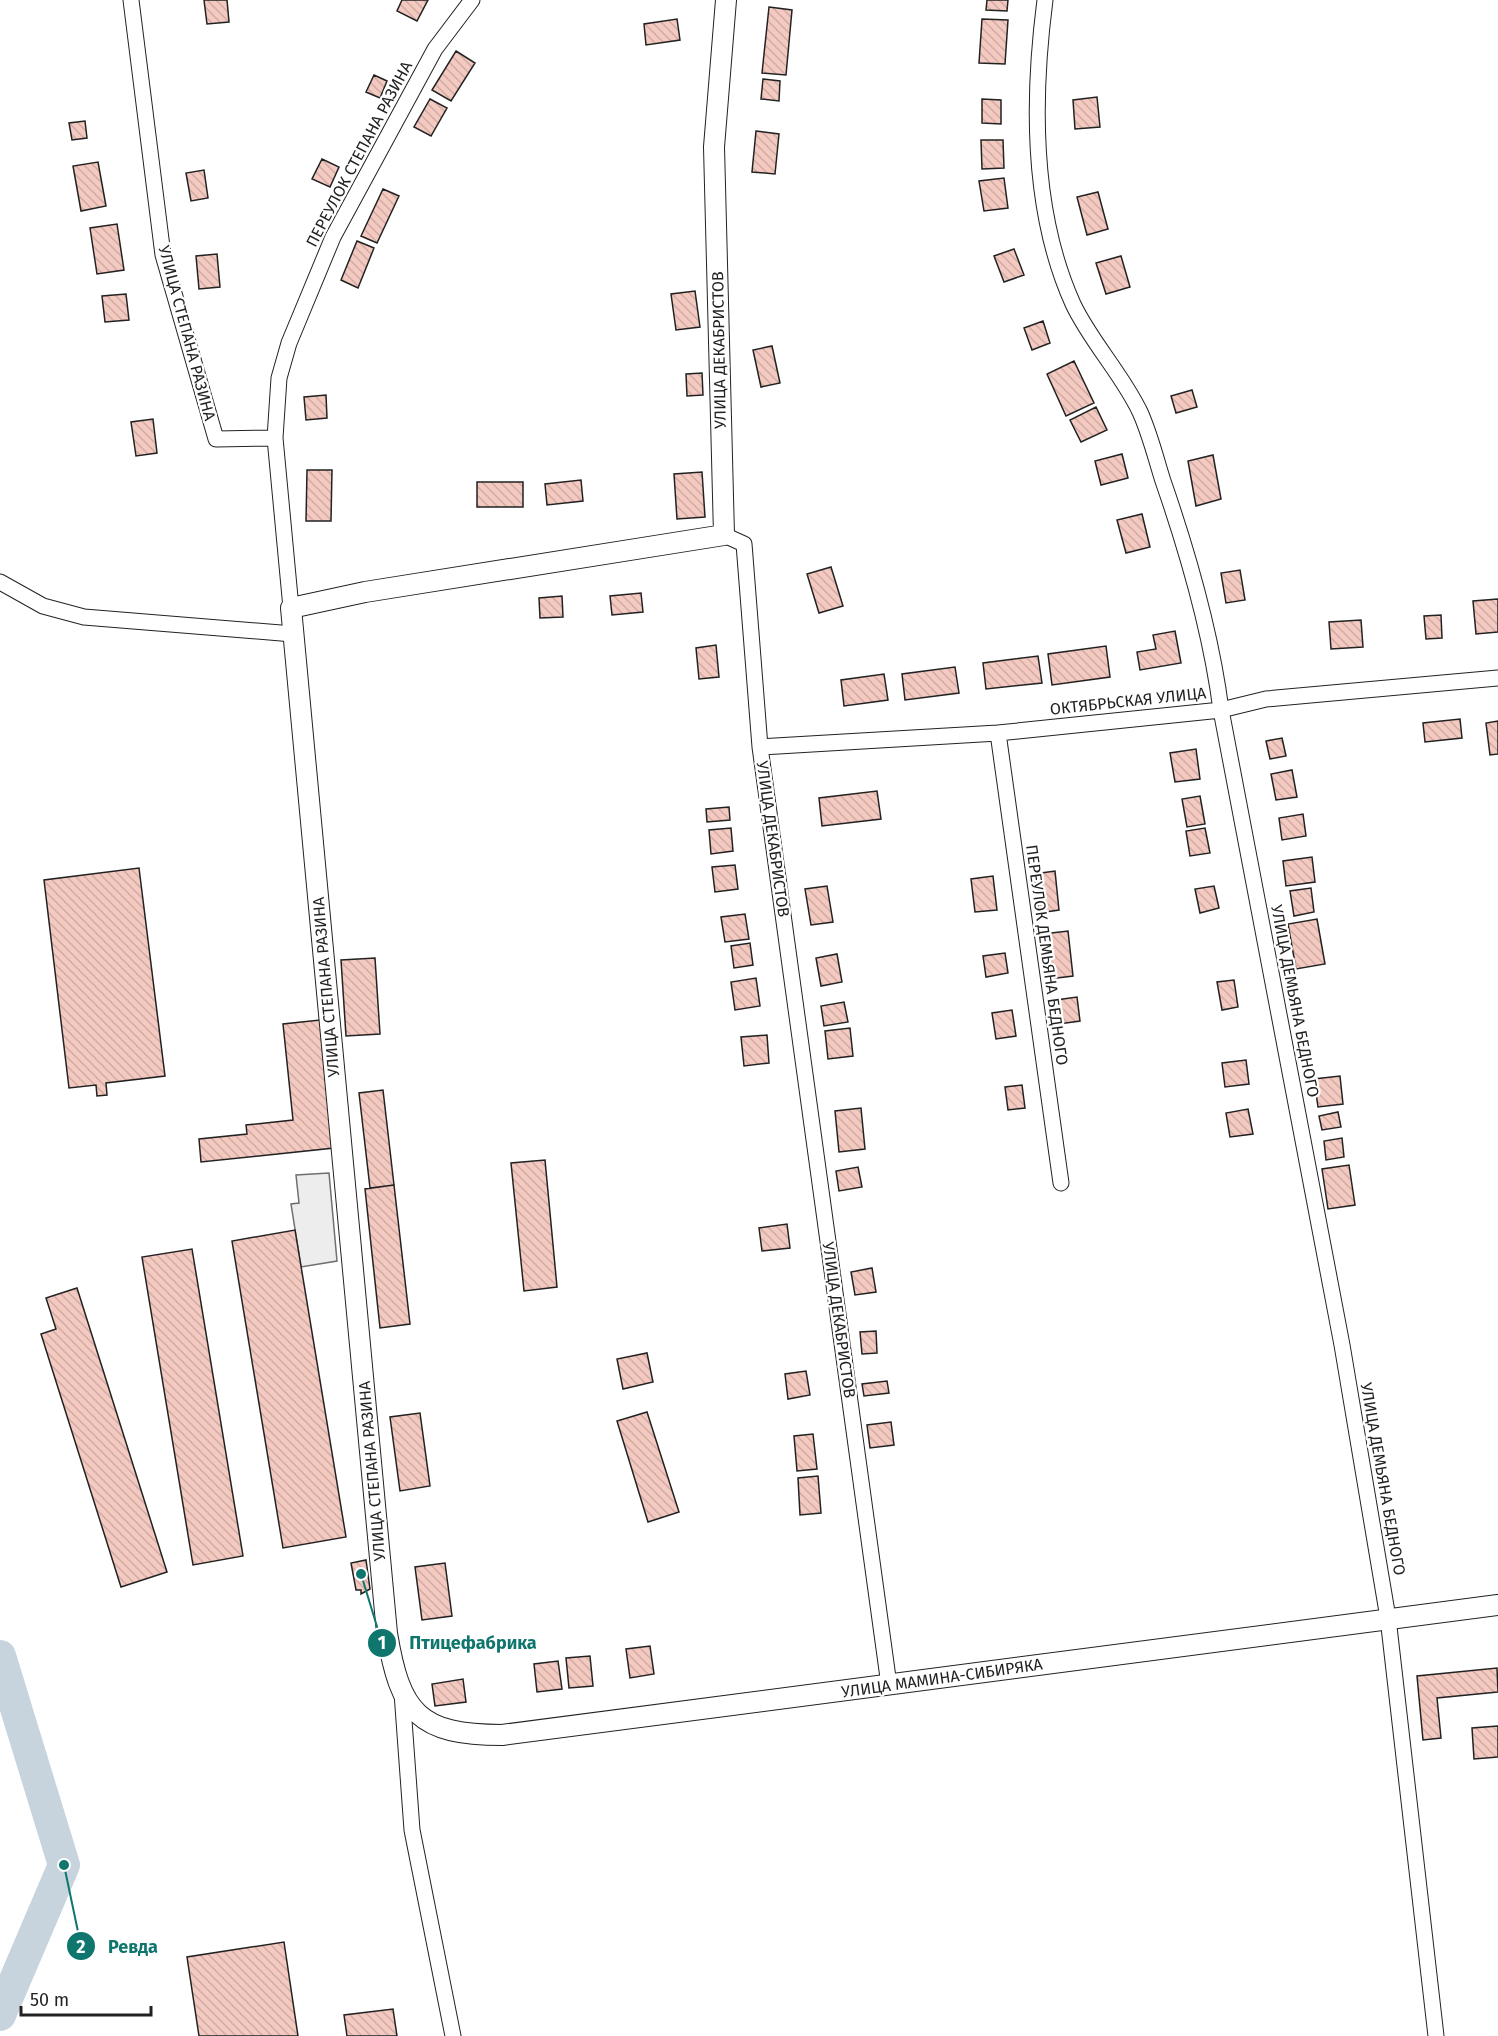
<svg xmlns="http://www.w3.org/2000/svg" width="1498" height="2036" font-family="'Fira Sans',sans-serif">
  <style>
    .parking { fill: #ededed; stroke: #6f6f6f; stroke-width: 1.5 }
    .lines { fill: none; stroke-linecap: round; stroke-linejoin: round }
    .river { stroke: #c7d3dd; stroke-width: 32 }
    .building { fill: url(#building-back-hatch); stroke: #222; stroke-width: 1.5 }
    .minor-casing { stroke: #222; stroke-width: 17 }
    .tertiary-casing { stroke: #222; stroke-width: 22 }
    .minor { stroke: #fff; stroke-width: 15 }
    .tertiary { stroke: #fff; stroke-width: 20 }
    .labels { text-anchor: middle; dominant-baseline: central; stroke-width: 4.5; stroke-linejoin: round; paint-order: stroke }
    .street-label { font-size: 16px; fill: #222; stroke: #fff }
    .leader { fill: none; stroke: #0f766e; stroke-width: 2 }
    .callout-dot { fill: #0f766e; stroke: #fff; stroke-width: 2 }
    .mark-label { font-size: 18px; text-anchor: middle; font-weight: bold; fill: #fff }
    .callout-label { font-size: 18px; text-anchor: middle; font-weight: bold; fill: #0f766e; stroke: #fff; stroke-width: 4.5; stroke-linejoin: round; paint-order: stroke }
  </style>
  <defs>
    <pattern id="building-back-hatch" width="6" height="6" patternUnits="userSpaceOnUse" patternTransform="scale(1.5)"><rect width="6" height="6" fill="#f3c9c0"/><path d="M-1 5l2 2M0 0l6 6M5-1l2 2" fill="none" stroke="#d0aca5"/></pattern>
  </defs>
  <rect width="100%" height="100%" fill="#fff"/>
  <path class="parking" d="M329 1173 337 1261 301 1267 291 1204 299 1203 296 1175Z"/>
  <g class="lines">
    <path class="river" d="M0 1656 64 1865 0 2015"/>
  </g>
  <path class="building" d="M204 0H227L229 22 207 24Z
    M402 0H428L417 21 397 11Z
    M987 0H1008L1007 11 986 10Z
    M769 7 792 10 786 75 762 73Z
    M677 19 680 40 646 45 644 24Z
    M982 19 1008 20 1005 64 979 63Z
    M456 51 475 63 451 101 432 90Z
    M374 75 387 81 380 98 366 92Z
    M763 79 780 81 779 101 761 99Z
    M1097 97 1100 127 1075 129 1073 100Z
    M430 99 447 108 431 136 414 127Z
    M982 99 1001 100V124L982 123Z
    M85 121 87 138 72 140 69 123Z
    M756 131 779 134 775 174 752 172Z
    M981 140H1003L1004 168 982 169Z
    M322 159 339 167 330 187 312 179Z
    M98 162 106 206 81 211 73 166Z
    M204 170 208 198 191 201 186 173Z
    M1004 178 1008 208 984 211 979 181Z
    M383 189 399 196 377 243 361 236Z
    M1098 192 1108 229 1087 235 1077 197Z
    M117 224 124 270 97 274 90 228Z
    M357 241 374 248 358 288 341 280Z
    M1014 249 1024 275 1004 282 994 256Z
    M217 254 220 287 199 289 196 256Z
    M1121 256 1130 287 1106 294 1096 263Z
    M695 291 700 327 676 330 671 294Z
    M126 294 129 320 105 322 102 296Z
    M1043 321 1050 343 1032 350 1024 328Z
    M772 346 780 383 761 387 753 350Z
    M1074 361 1094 403 1066 416 1047 374Z
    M702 373 703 395 687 396 686 374Z
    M1192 390 1197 407 1176 413 1171 396Z
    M326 395 327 418 306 420 304 397Z
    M1096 407 1107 430 1081 442 1070 420Z
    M153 419 157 453 136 456 131 422Z
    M1122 454 1128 478 1101 485 1095 461Z
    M1213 455 1221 499 1196 506 1188 461Z
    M307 470H332L331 521H306Z
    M702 472 705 517 677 519 674 474Z
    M581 480 583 501 547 505 545 484Z
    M477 482H523V507H477Z
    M1142 514 1150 547 1126 553 1117 520Z
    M831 567 843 606 819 613 807 574Z
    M1240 570 1245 600 1226 603 1221 573Z
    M641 593 643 612 612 615 610 596Z
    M562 596 563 617 540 618 539 598Z
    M1498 599V632L1476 634 1473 601Z
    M1441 615 1442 638 1426 639 1424 616Z
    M1361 620 1363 647 1331 649 1329 622Z
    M1175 631 1181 663 1140 670 1137 652 1156 649 1153 635Z
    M716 645 719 677 699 679 696 648Z
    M1106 646 1110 677 1052 685 1048 654Z
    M1038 656 1042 683 986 689 983 663Z
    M955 667 959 693 905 700 902 674Z
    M884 674 888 700 844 706 841 680Z
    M1460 719 1462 738 1425 742 1423 723Z
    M1498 721V754L1490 755 1486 723Z
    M1282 738 1286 756 1270 759 1266 741Z
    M1196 749 1200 779 1175 782 1170 753Z
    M1292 770 1297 797 1276 800 1271 774Z
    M877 791 881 819 822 826 819 798Z
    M1200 796 1205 824 1187 827 1182 799Z
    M729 807 730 820 707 822 706 809Z
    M1303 814 1306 836 1282 840 1279 818Z
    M731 828 733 851 711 854 709 830Z
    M1205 828 1210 853 1190 856 1186 831Z
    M1312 857 1315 882 1286 886 1283 861Z
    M735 865 738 889 715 892 712 867Z
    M139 868 165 1076 106 1083 107 1095 97 1096 96 1085 69 1088 44 880Z
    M1055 871 1059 910 1039 913 1034 874Z
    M993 876 997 910 975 912 971 879Z
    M827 886 833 922 811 925 805 889Z
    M1214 886 1219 908 1200 913 1195 889Z
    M1311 888 1314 912 1294 916 1290 891Z
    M745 914 749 939 725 942 721 917Z
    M1317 919 1325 964 1296 969 1288 924Z
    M1068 931 1073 976 1049 979 1043 934Z
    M750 943 753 965 734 968 731 946Z
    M1005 953 1008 973 986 977 983 956Z
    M837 954 842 982 821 986 816 958Z
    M375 958 380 1034 346 1036 341 960Z
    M756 978 760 1006 735 1010 731 982Z
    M1234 980 1238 1007 1222 1010 1217 982Z
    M1077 997 1080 1021 1059 1024 1056 1000Z
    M844 1002 848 1022 824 1026 821 1006Z
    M1012 1010 1016 1036 996 1039 992 1013Z
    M320 1020 334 1148 201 1162 199 1139 247 1134 246 1125 293 1120 283 1024Z
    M850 1028 853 1056 828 1059 825 1031Z
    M767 1035 769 1063 744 1066 741 1037Z
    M1246 1060 1249 1084 1225 1087 1222 1063Z
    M1340 1076 1343 1104 1318 1107 1314 1079Z
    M1022 1085 1025 1108 1008 1110 1005 1087Z
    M383 1090 394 1185 370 1188 359 1093Z
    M861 1108 865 1149 839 1152 835 1111Z
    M1248 1109 1253 1134 1230 1137 1226 1113Z
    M1338 1112 1341 1127 1322 1130 1319 1116Z
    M1342 1138 1344 1157 1326 1160 1324 1141Z
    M545 1160 557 1287 524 1291 511 1163Z
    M1349 1165 1355 1205 1328 1209 1322 1169Z
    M858 1167 862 1187 839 1191 836 1171Z
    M394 1185 410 1324 380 1328 365 1189Z
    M787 1224 790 1248 762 1251 759 1228Z
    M295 1230 346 1537 283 1548 232 1241Z
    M192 1249 243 1556 193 1565 142 1257Z
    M872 1268 876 1292 855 1295 851 1272Z
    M77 1288 167 1572 121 1587 41 1334 56 1329 46 1298Z
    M876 1331 877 1353 862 1354 860 1332Z
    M647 1353 653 1382 623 1389 617 1359Z
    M806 1371 810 1395 788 1399 785 1374Z
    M887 1381 889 1393 864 1396 862 1384Z
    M647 1412 679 1512 648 1522 617 1421Z
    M420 1413 430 1486 400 1491 390 1417Z
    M891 1422 894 1445 870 1448 867 1425Z
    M813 1434 817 1469 797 1471 794 1436Z
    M818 1476 821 1513 800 1515 798 1478Z
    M366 1560 370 1589 361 1594V1590H356L351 1563Z
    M445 1563 452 1616 422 1620 415 1567Z
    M650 1646 654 1674 630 1678 626 1649Z
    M590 1656 593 1686 569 1688 566 1658Z
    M558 1661 562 1689 537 1692 534 1664Z
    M1497 1668 1498 1692 1437 1698 1441 1738 1423 1740 1417 1676Z
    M463 1679 466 1702 435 1706 432 1684Z
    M1498 1726V1757L1474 1759 1472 1728Z
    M284 1942 298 2036H199L187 1957Z
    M393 2009 397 2036H347L344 2015Z"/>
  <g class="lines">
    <defs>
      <path id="minor" d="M131 0 163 255 216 439 275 438
        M1045 0C1032 100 1031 211 1073 304 1091 342 1122 374 1140 412 1150 434 1156 459 1163 481 1189 556 1211 632 1221 710L1342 1345 1388 1618 1436 2036
        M724 535 744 544 760 747 889 1685
        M0 582 43 606 84 617 293 634
        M291 608 275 438 279 378 289 343 333 237 435 49 472 0
        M998 733 1061 1183
        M760 747 998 733 1221 710 1266 699 1498 678
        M402 1693 412 1830 453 2036"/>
      <path id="tertiary" d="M726 0 714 147 724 535 365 592 291 608 387 1633C400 1713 419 1735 502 1735L1498 1605"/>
    </defs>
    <use href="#minor" class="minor-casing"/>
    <use href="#tertiary" class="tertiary-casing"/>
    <use href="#minor" class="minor"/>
    <use href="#tertiary" class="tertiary"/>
  </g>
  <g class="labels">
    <g class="street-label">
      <text transform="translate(359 154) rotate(-62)">ПЕРЕУЛОК СТЕПАНА РАЗИНА</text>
      <text transform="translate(187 333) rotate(75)">УЛИЦА СТЕПАНА РАЗИНА</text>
      <text transform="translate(719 350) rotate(-91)">УЛИЦА ДЕКАБРИСТОВ</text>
      <text transform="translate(1128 701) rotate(-6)">ОКТЯБРЬСКАЯ УЛИЦА</text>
      <text transform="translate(773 839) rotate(82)">УЛИЦА ДЕКАБРИСТОВ</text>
      <text transform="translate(1047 955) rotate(82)">ПЕРЕУЛОК ДЕМЬЯНА БЕДНОГО</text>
      <text transform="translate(326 987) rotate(-95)">УЛИЦА СТЕПАНА РАЗИНА</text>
      <text transform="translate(1295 1001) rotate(79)">УЛИЦА ДЕМЬЯНА БЕДНОГО</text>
      <text transform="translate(839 1320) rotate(82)">УЛИЦА ДЕКАБРИСТОВ</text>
      <text transform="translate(372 1471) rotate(-95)">УЛИЦА СТЕПАНА РАЗИНА</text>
      <text transform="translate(1383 1479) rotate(80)">УЛИЦА ДЕМЬЯНА БЕДНОГО</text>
      <text transform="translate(942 1678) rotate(-8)">УЛИЦА МАМИНА-СИБИРЯКА</text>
    </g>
  </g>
  <path class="leader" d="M361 1574L382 1643M64 1865L81 1946"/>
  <g class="callout-dot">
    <circle cx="361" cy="1574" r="6"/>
    <circle cx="64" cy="1865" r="6"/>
    <circle cx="382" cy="1643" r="15"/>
    <circle cx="81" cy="1946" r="15"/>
  </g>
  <g class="mark-label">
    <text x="382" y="1649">1</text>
    <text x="81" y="1953">2</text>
  </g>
  <g class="callout-label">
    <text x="473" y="1649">Птицефабрика</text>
    <text x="133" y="1953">Ревда</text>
  </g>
  <path d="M21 2006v9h130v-9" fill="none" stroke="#222222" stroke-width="3"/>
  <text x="30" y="2006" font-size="18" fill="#222222" stroke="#ffffff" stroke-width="4.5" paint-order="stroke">50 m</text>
</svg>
